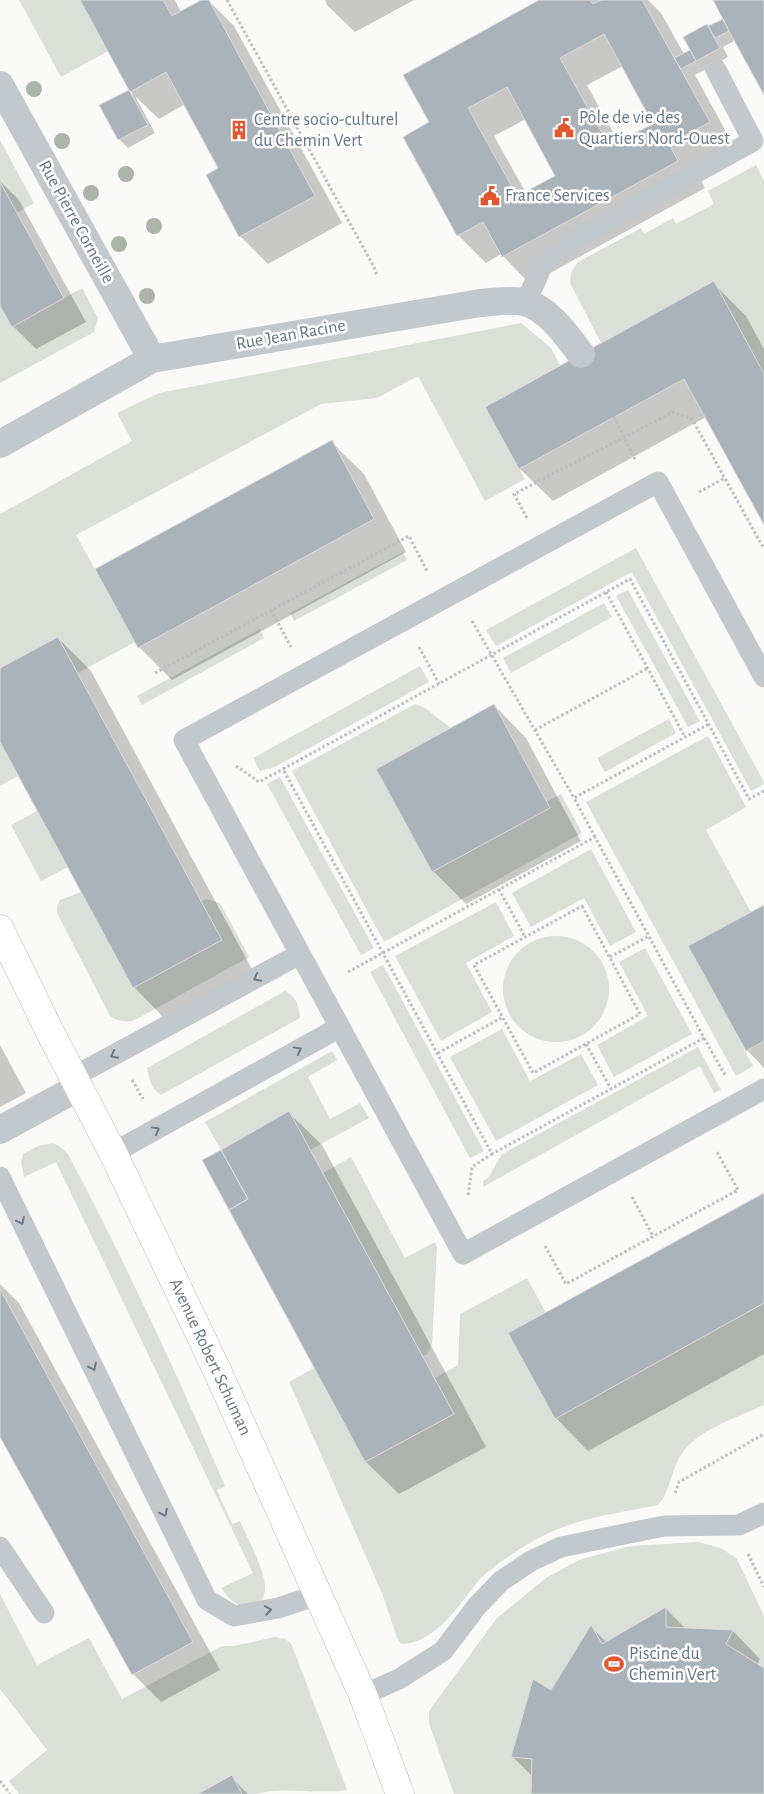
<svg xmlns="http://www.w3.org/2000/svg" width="764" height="1794" font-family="'Alegreya Sans',sans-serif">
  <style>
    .green { fill: #dadfd7 }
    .shadow { fill: #0003; fill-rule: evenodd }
    .building { fill: #aab3b9; stroke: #dcdcda; fill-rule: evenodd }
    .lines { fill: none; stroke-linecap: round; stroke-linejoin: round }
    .secondary-casing { stroke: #b3babf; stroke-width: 29 }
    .path { stroke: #bbbfc2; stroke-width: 3; stroke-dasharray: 2.5 2.5; stroke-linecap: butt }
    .lane { stroke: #c3c8cc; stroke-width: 21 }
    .street { stroke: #c3c8cc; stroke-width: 28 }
    .secondary { stroke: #fff; stroke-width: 28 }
    .tree { fill: #aab4a7 }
    .oneway { stroke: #6a7a87 }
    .labels { text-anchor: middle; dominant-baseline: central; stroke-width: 5; stroke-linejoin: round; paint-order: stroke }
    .poi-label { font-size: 18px; fill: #657683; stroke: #fff; text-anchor: start }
    .street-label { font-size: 18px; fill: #657683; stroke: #fff }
  </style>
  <rect width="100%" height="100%" fill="#fafaf8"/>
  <path class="green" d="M19 0H80L108 51 61 77Z
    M0 140 34 203 17 213 0 182Z
    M756 165 764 181V374L714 281 601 343 570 283 571 273 578 262 641 228 644 234 673 218 676 224 714 204 708 191Z
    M82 288 98 318 94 332 0 383V306L12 327Z
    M521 323 551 348 560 365 485 407 525 479 485 501 418 376 377 398 321 404 76 535 135 642 78 673 58 637 0 668V514L132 441 117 413 159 393Z
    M636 548 764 782V784L751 791 632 572 496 646 486 630Z
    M403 552 407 560 294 621 290 613Z
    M628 590 700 721 688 727 616 596Z
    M604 603 612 617 511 673 503 658Z
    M260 629 264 638 142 705 137 696Z
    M420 666 429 682 275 767 260 771 253 758Z
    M415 704 425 708 451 728 376 769 432 872 549 808 546 802 561 794 582 833 384 942 292 771Z
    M669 719 676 733 605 772 597 758Z
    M708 736 746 807 706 830 751 912 689 946 753 1066 736 1076 586 802Z
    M0 742 18 776 0 786Z
    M280 777 374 948 361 955 267 784Z
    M37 811 68 867 41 881 11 825Z
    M591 849 636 932 610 946 584 898 531 927 512 893Z
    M81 892 133 988 221 940 201 902 206 899 220 903 249 957 133 1021C124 1022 118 1021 110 1016L57 913V906L60 900Z
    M496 902 514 936 466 963 492 1012 441 1041 395 956Z
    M503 989a53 53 0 1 1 106 0a53 53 0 1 1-106 0Z
    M645 948 692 1034 614 1077 597 1045 648 1016 619 962Z
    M383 965 484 1151 470 1158 370 972Z
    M285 991C297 997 299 1006 300 1018L161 1095C151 1089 149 1079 147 1068Z
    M502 1029 530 1081 581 1054 598 1085 496 1141 450 1057Z
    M698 1047 721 1090 714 1093 700 1066 483 1187V1181L488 1178 502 1154Z
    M332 1051 337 1060 308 1077 330 1119 360 1103 369 1118 310 1150 289 1111 221 1150 205 1122Z
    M53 1143 59 1146 68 1154C125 1262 177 1373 225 1486L217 1490 232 1524 240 1521C247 1537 266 1572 265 1588 265 1594 263 1598 260 1602 236 1605 236 1608 221 1588L253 1573 56 1162 24 1177 21 1162 23 1154 38 1146Z
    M351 1157 405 1258 435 1242 437 1248 432 1344 427 1354 423 1356 323 1173Z
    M527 1278 546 1313 508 1333 555 1418 764 1303V1405C736 1418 692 1431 678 1460 670 1475 670 1492 658 1505 629 1511 599 1515 572 1524 542 1533 508 1555 484 1575 478 1580 474 1587 469 1593 453 1614 430 1644 401 1644L397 1638 382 1593 289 1382 314 1368 365 1462 454 1414 435 1378 458 1365 460 1314Z
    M698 1542 721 1548 737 1559 764 1616V1794H454L429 1723V1711L497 1618 546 1578 579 1560 630 1546Z
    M0 1594 37 1665 89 1638 122 1699 222 1646H234L275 1637 285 1639 291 1643 347 1790C322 1794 298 1789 273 1791 267 1791 263 1793 257 1794 252 1794 247 1794 242 1794L231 1775 198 1794H19L9 1781 47 1750 0 1689Z"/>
  <path class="shadow" d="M82 0H175L181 12 204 0H208L234 26 342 223 268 264 240 236 220 168 185 104 159 119 135 96 155 133 128 148 119 139 101 106 128 91 133 95Z
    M325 0H414L355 32 327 5Z
    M542 0H598L600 2 604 0H648L661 13 684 54 692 50 709 28 724 19 714 0H764V93L736 40 723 47 728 57 695 75 736 150 696 171 705 188 530 284 501 254 486 263 458 235 430 122ZM623 66 654 124 619 143 587 85ZM526 119 557 176 526 193 494 136Z
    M0 181 19 200 86 322 36 349 13 326 0 303Z
    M713 283 746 316 764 349V523L706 417 553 501 520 469 486 407Z
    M331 442 364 474 406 552 172 680 139 647Z
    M58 638 91 671 254 973 166 1020 134 987 0 740V670Z
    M494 705 526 738 581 841 466 904 433 871Z
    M764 907V1068L747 1050Z
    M0 1045 26 1093 0 1107Z
    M289 1113 322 1145 486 1447 399 1494 366 1462 203 1160Z
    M764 1194V1354L588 1451 556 1418Z
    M0 1284 19 1303 220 1670 161 1702 133 1674 0 1434Z
    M666 1609 686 1629 733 1631 760 1659 757 1665 764 1669V1794H532V1776L513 1757 591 1627 607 1643Z
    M231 1777 248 1794H200Z"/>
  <path class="building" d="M80 0H163L172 16 201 0H209L315 196 239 237 206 175 218 168 166 72 130 92Z
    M539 0H590L593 4 601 0H642L710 122 669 144 678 161 502 257 483 222 457 236 403 137 429 122 403 75ZM604 34 653 124 609 146 560 58ZM507 87 555 176 517 196 468 108Z
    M713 0H764V95L729 31Z
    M723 19 729 31 715 38 708 26Z
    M707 24 720 48 696 61 683 37Z
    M690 50 696 61 681 69 674 58Z
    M129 90 148 125 118 140 99 105Z
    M0 182 64 298 12 327 0 306Z
    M714 281 764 374V525L684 379 519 469 485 407Z
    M332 440 374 519 138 648 95 569Z
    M58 637 222 940 133 988 0 742V668Z
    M494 704 550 808 432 872 376 769Z
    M764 905V1041L746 1051 688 946Z
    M289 1111 454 1414 365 1462 229 1210 248 1199 221 1150Z
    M221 1150 248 1199 229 1210 202 1160Z
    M764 1193V1303L555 1419 508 1333Z
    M0 1289 193 1642 132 1675 0 1437Z
    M666 1607V1627L733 1630 726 1644 764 1668V1794H531L532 1759 511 1757 533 1679 551 1690 591 1625 602 1644Z
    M232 1775 242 1794H198Z"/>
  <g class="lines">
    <defs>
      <path id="secondary" d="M0 929 49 1030 113 1153 216 1368 363 1695 400 1794"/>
    </defs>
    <use href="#secondary" class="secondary-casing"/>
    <path class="path" d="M227 0 374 267 377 276
      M614 417 635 459
      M699 492 725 478
      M527 518 514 494 673 412 692 419 764 549
      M606 592 685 737
      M271 610 291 647
      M472 621 574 798
      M419 647 439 684
      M155 673 409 536 427 571
      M535 730 648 668
      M236 766 259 782 283 769
      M595 837 574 798 709 724
      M499 889 525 937
      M582 906 640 1014 533 1073 474 965Z
      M610 957 649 936
      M348 972 595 837 704 1038 492 1154 283 769 630 579 749 799 764 791
      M704 1038 725 1075
      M586 1044 611 1089
      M438 1053 503 1017
      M132 1080 143 1099
      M468 1195 472 1167 492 1154
      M632 1197 653 1236
      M545 1246 566 1284 738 1190 717 1152
      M675 1493 679 1482 764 1434
      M748 1554 764 1587
      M0 1781 10 1794"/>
    <path class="lane" d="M526 302 542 266 572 241 753 141 715 68
      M764 677 658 482 184 740 463 1254 764 1089
      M73 1077 300 954
      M113 1153 340 1027
      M0 1177 207 1600 234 1616 278 1608 318 1595
      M0 1547 44 1613
      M363 1695 399 1679 443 1651 477 1606 501 1581 531 1561 561 1547 664 1526 739 1525 764 1513"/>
    <path class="street" d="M0 85 152 359
      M0 444 152 359 480 303C495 302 510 299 524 302 548 308 567 336 581 354
      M0 1130 79 1087"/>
    <use href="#secondary" class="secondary"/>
  </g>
  <g class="tree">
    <circle cx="34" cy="89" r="8"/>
    <circle cx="62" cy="141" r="8"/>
    <circle cx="126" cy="174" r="8"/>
    <circle cx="91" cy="193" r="8"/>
    <circle cx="154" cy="226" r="8"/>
    <circle cx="119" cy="244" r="8"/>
    <circle cx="147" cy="296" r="8"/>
  </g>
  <defs><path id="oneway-chevron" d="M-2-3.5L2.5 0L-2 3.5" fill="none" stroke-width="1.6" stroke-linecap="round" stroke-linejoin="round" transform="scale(1.25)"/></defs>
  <g class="oneway">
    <use href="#oneway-chevron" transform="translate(257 978) rotate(152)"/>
    <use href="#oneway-chevron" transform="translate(298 1050) rotate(-29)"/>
    <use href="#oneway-chevron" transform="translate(114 1055) rotate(152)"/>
    <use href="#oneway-chevron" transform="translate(156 1130) rotate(-29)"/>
    <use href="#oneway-chevron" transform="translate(21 1221) rotate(64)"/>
    <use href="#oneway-chevron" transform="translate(93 1367) rotate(64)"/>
    <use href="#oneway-chevron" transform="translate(164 1513) rotate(64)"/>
    <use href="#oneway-chevron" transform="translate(268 1610) rotate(-10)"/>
  </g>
  <defs>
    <symbol id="civic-bare" viewBox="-9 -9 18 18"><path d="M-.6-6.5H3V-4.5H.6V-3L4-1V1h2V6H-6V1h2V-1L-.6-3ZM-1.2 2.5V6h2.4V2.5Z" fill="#e4572e" stroke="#fff" stroke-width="2.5" paint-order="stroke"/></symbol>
    <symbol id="building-bare" viewBox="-9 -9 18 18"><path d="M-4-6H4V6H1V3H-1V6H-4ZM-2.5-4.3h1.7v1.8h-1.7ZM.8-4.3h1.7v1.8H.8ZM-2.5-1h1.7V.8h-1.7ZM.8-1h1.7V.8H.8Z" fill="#e4572e" stroke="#fff" stroke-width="2.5" paint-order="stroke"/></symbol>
    <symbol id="stadium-bare" viewBox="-9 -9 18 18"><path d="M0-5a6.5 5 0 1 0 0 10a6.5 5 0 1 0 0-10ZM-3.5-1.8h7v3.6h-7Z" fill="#e4572e" stroke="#fff" stroke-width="2.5" paint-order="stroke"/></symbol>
  </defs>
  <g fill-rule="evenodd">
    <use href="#civic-bare" x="550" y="114" width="28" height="28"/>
    <use href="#building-bare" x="225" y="116" width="28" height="28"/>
    <use href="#civic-bare" x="476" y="182" width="28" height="28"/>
    <use href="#stadium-bare" x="600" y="1650" width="28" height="28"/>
  </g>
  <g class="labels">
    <g class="poi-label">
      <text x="579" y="118">Pôle de vie des<tspan x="579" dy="21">Quartiers Nord-Ouest</tspan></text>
      <text x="254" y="120">Centre socio-culturel<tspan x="254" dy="21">du Chemin Vert</tspan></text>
      <text x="505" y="196">France Services</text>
      <text x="629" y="1654">Piscine du<tspan x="629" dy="21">Chemin Vert</tspan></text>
    </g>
    <g class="street-label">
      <text transform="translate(76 222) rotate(61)">Rue Pierre Corneille</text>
      <text transform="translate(291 335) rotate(-10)">Rue Jean Racine</text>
      <text transform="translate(210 1357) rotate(65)">Avenue Robert Schuman</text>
    </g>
  </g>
</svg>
